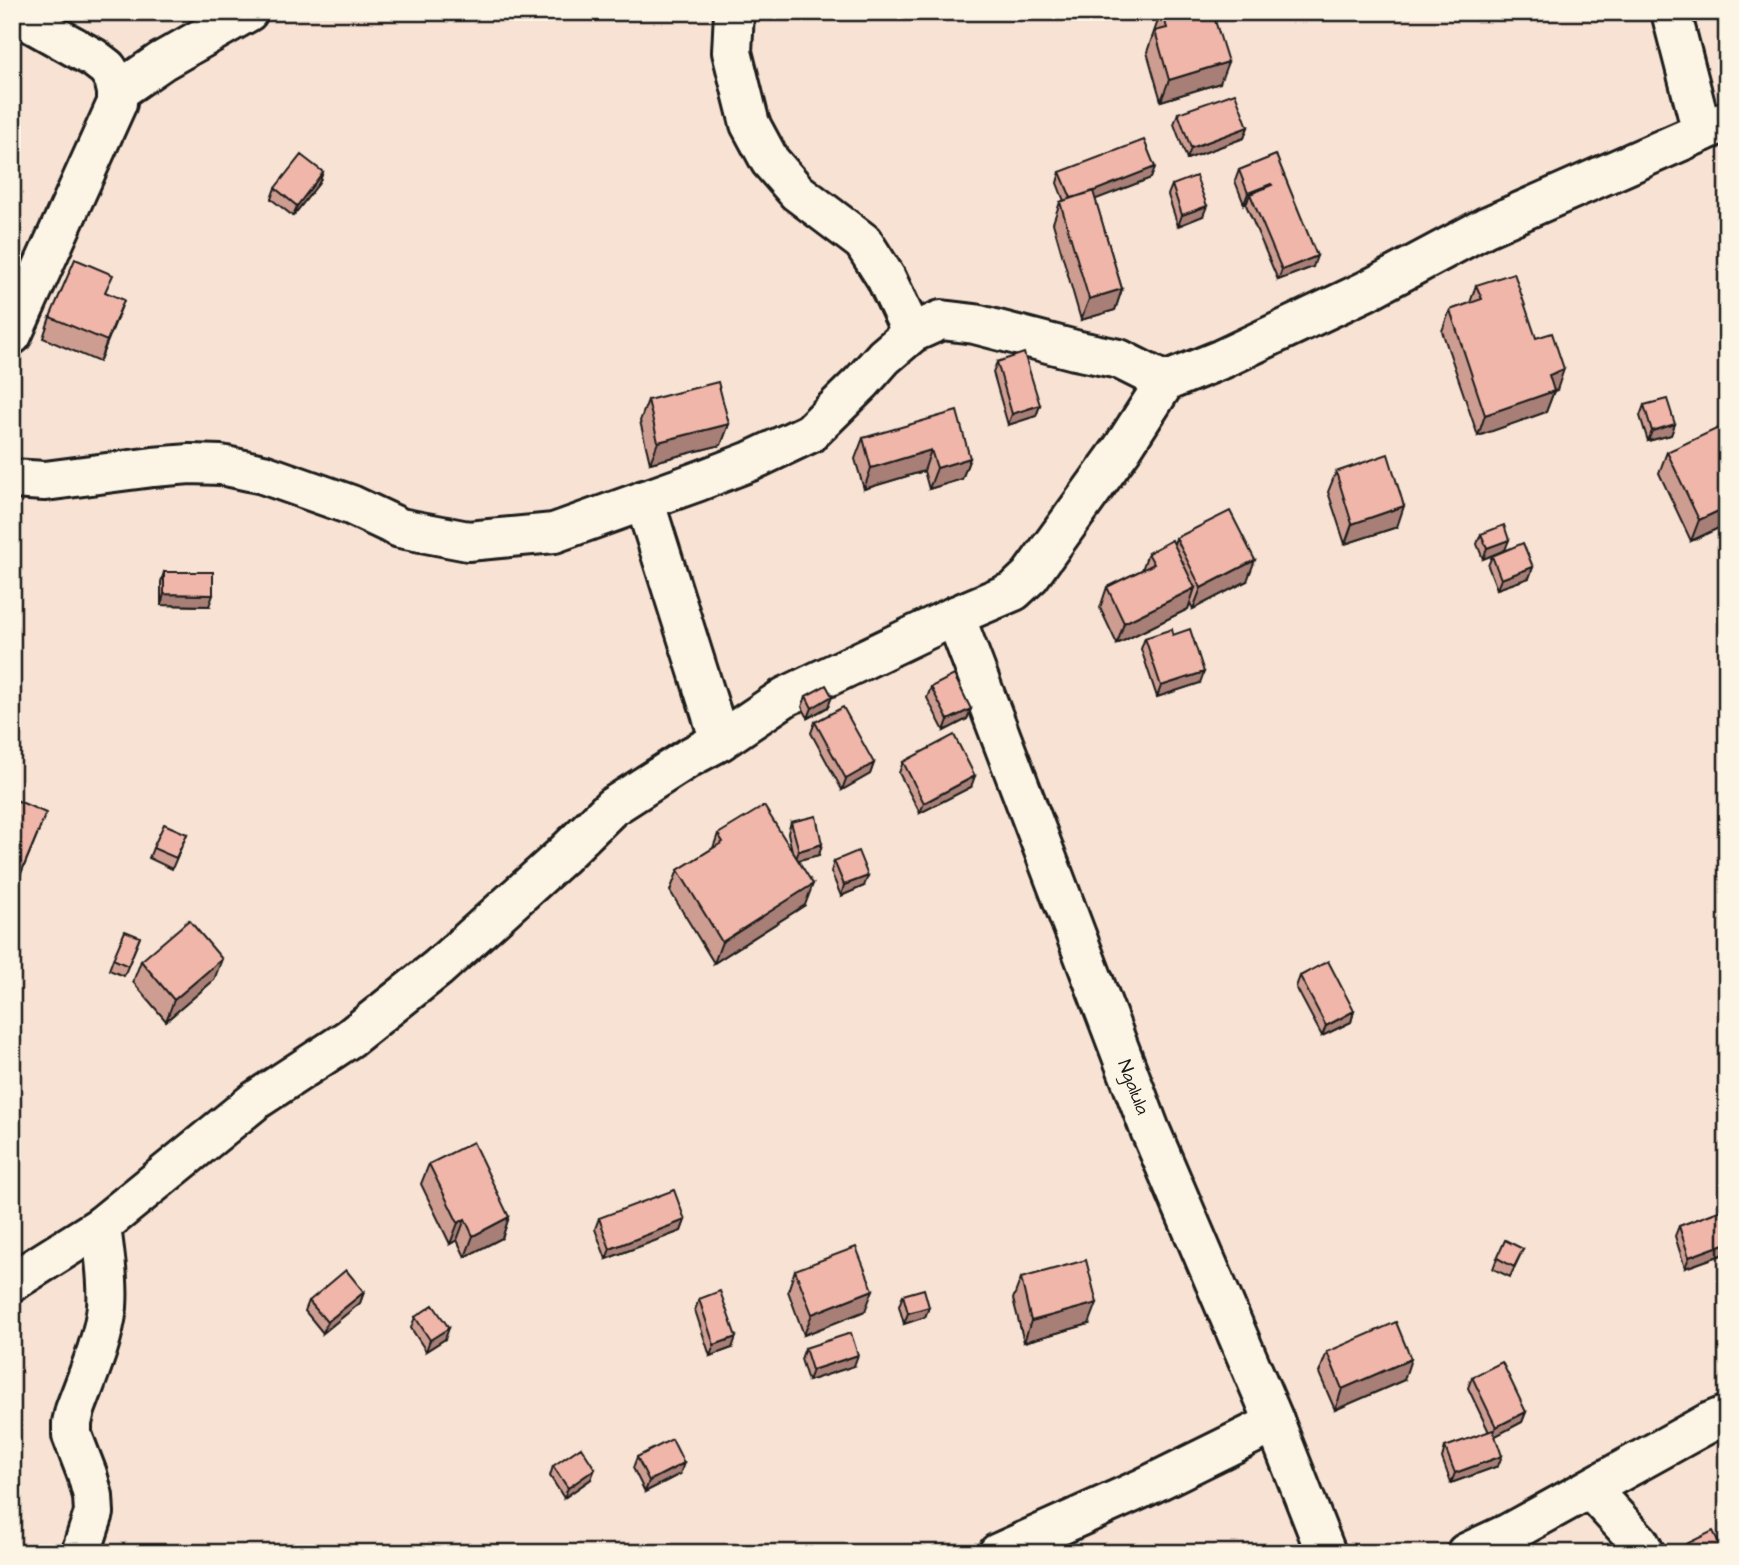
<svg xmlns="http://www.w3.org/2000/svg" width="1739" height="1565" font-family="'Architects Daughter',sans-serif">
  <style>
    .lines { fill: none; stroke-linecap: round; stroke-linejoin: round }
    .minor-casing { stroke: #1c1c1c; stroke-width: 44 }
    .minor { stroke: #fcf5e5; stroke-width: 38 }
    .wall { fill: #ce9d91; stroke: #1c1c1c; stroke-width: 2 }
    .shaded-wall { fill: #a77f76; stroke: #1c1c1c; stroke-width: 2 }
    .building { fill: #efb6a9; stroke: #1c1c1c; stroke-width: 2 }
    .labels { text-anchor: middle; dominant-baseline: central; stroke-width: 5; stroke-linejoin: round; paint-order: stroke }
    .street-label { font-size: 19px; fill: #1c1c1c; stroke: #fcf5e5 }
  </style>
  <rect width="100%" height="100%" fill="#f8e2d3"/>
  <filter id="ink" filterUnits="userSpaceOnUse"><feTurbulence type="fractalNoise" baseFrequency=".0143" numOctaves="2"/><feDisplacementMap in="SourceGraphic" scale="14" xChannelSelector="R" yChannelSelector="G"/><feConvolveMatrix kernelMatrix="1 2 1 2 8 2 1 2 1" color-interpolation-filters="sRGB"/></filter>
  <g filter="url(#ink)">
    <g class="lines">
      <defs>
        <g id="minor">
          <path d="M734 12 732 52 750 124 770 161 797 192 863 242 886 278 912 333"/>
          <path d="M1671 12 1702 132"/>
          <path d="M117 92 162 61 248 12"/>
          <path d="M12 335 117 103V92L114 79 107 68 94 58 12 12"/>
          <path d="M12 479 45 481 153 467 190 464 221 465 263 474 351 505 400 528 468 541 554 533 699 481 751 461 810 433 862 382 884 357 912 333 941 320 975 324 1075 350 1119 359 1165 382"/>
          <path d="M644 500 720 741"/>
          <path id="s1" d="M955 616 1150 1130 1275 1423 1326 1553"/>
          <path d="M12 1282 101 1226 256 1100 350 1038 438 968 561 857 612 807 690 757 720 741 785 697 955 616 1014 591 1030 576 1122 449 1165 382 1222 359 1366 291 1486 227 1727 121"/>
          <path d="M1590 1489 1639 1542 1645 1553"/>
          <path d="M81 1553 94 1513 93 1496 87 1474 72 1435V1423L75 1410C87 1377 103 1342 107 1307 109 1280 104 1252 101 1226"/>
          <path d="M998 1553 1143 1488 1275 1423"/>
          <path d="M1466 1553 1509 1533 1710 1422 1727 1415"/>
        </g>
      </defs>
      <use href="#minor" class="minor-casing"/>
      <use href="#minor" class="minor"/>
    </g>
    <path class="wall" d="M1161 12H1201L1220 83 1161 101 1147 52Z
      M1178 113 1248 127 1244 138 1187 159 1174 124Z
      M1276 155 1313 267 1278 280 1246 205 1247 202 1244 204 1235 181 1239 170Z
      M1155 167 1151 178 1095 199 1122 289 1115 310 1081 320 1053 223 1060 202 1064 201 1057 183 1060 172Z
      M323 172 319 183 293 216 271 199 275 188Z
      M1172 185 1203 216 1178 226 1168 195Z
      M1476 285 1536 338 1557 390 1554 391 1546 412 1478 436 1442 331 1450 310 1470 303Z
      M106 293 124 300 99 362 43 338 50 317Z
      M997 362 1040 405 1036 416 1008 425 993 372Z
      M1727 365V391L1722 377Z
      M648 400 729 424 721 445 650 463 640 421Z
      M1644 405 1675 424 1671 435 1648 441 1640 416Z
      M863 438 970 458 962 479 929 489 924 471 864 489 855 459Z
      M1667 452 1727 524 1691 541 1659 473Z
      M1336 472 1397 527 1345 544 1328 492Z
      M1481 534 1505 550 1483 559 1477 544Z
      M1176 538 1247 581 1193 609 1190 603 1188 609 1117 644 1100 608 1107 587 1142 570 1148 553 1174 544Z
      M1492 556 1533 567 1529 578 1497 589 1488 566Z
      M164 572 209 606 161 605V582Z
      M1173 635 1200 683 1157 697 1141 649 1145 638Z
      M931 687 971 709 967 719 944 731 927 698Z
      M806 696H832L828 707 808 718 802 707Z
      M815 722 874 763 870 774 842 790 811 733Z
      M903 762 971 787 920 813 899 773Z
      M12 808 42 823 17 883 12 881Z
      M791 822 822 844 819 855 798 860 805 905 714 963 670 891 678 870 713 848 718 834 792 851 788 833Z
      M187 834 172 869 149 858 153 848Z
      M834 861 864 886 841 896 831 872Z
      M140 937 124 976 109 970 113 959Z
      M141 961 214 980 166 1021 133 982Z
      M1300 976 1354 1011 1351 1022 1322 1036 1296 987Z
      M429 1164 509 1217 502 1238 465 1257 457 1240 450 1244 421 1184Z
      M1727 1208V1253L1685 1268 1675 1236 1679 1226Z
      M599 1218 685 1220 681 1231 606 1259 595 1229Z
      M1523 1249 1510 1277 1493 1269 1497 1258Z
      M795 1270 865 1311 804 1335 788 1291Z
      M1021 1278 1089 1324 1024 1342 1013 1299Z
      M364 1292 360 1303 323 1333 305 1311 309 1301Z
      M903 1295 929 1307 925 1317 904 1324 899 1306Z
      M699 1299 732 1348 710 1356 695 1310Z
      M415 1317 445 1339 426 1351 411 1328Z
      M805 1348 854 1366 808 1381 801 1359Z
      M1327 1352 1404 1380 1335 1410 1319 1373Z
      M1472 1377 1526 1412 1522 1422 1495 1436 1498 1466 1451 1483 1442 1458 1445 1447 1489 1432 1468 1388Z
      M637 1457 680 1474 645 1492 633 1468Z
      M553 1466 591 1479 564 1498 550 1476Z"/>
    <path class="shaded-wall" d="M1228 62 1220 83 1161 101 1169 80Z
      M1248 127 1244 138 1187 159 1191 148Z
      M1155 167 1151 178 1068 210 1072 199Z
      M323 172 319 183 293 216 297 206Z
      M1271 184 1267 194H1250L1247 202 1244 204 1248 193Z
      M1207 206 1203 216 1178 226 1182 215Z
      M1317 256 1313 267 1278 280 1282 270Z
      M1122 289 1115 310 1081 320 1089 299Z
      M124 300 116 321 99 362 107 341Z
      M1564 369 1557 390 1541 395 1549 375Z
      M1554 391 1546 412 1478 436 1485 415Z
      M1040 405 1036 416 1008 425 1012 414Z
      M729 424 721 445 650 463 658 442Z
      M1675 424 1671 435 1648 441 1652 431Z
      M931 450 924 471 864 489 871 468Z
      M970 458 962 479 929 489 937 468Z
      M1404 506 1397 527 1345 544 1352 524Z
      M1727 507V524L1691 541 1699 520Z
      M1509 540 1505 550 1483 559 1487 548Z
      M1255 560 1247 581 1193 609 1201 588Z
      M1533 567 1529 578 1497 589 1501 579Z
      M1195 588 1188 609 1117 644 1124 623Z
      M164 594 213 595 209 606 161 605Z
      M1204 672 1200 683 1157 697 1161 686Z
      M832 696 828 707 808 718 812 708Z
      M971 709 967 719 944 731 948 720Z
      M874 763 870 774 842 790 846 779Z
      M975 776 971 787 920 813 924 803Z
      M822 844 819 855 795 861 799 851Z
      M868 876 864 886 841 896 844 885Z
      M813 884 805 905 714 963 722 942Z
      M222 959 214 980 166 1021 174 1000Z
      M1354 1011 1351 1022 1322 1036 1326 1026Z
      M509 1217 502 1238 465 1257 473 1236Z
      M465 1219 457 1240 450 1244 458 1223Z
      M685 1220 681 1231 606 1259 610 1249Z
      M1727 1243V1253L1685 1268 1689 1257Z
      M873 1290 865 1311 804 1335 812 1314Z
      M364 1292 360 1303 323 1333 327 1322Z
      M1097 1303 1089 1324 1024 1342 1031 1321Z
      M929 1307 925 1317 904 1324 908 1313Z
      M449 1328 445 1339 426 1351 430 1340Z
      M736 1337 732 1348 710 1356 714 1345Z
      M858 1355 854 1366 808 1381 812 1370Z
      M1411 1359 1404 1380 1335 1410 1342 1389Z
      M1526 1412 1522 1422 1492 1438 1496 1427Z
      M1502 1456 1498 1466 1451 1483 1455 1473Z
      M684 1463 680 1474 645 1492 649 1481Z
      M595 1469 591 1479 564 1498 568 1488Z"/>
    <path class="building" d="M1162 12H1201L1202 17 1213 14 1228 62 1169 80 1155 31 1167 28Z
      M1235 93 1248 127 1191 148 1178 113Z
      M1144 140 1155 167 1089 193 1071 198 1060 172Z
      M301 155 323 172 297 206 275 188Z
      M1276 155 1317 256 1282 270 1250 194 1272 185 1271 184 1248 193 1239 170Z
      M1196 176 1207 206 1182 215 1172 185Z
      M1093 191 1122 289 1089 299 1060 202Z
      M75 259 113 275 105 292 124 300 107 341 50 317Z
      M1514 273 1536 338 1552 333 1564 369 1549 375 1554 391 1485 415 1450 310 1482 299 1476 285Z
      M1024 353 1040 405 1012 414 997 362Z
      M718 382 729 424 658 442 648 400Z
      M1667 399 1675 424 1652 431 1644 405Z
      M957 411 970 458 937 468 931 450 871 468 863 438Z
      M1727 424V507L1699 520 1667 452Z
      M1388 454 1404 506 1352 524 1336 472Z
      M1230 511 1255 560 1201 588 1176 538Z
      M1504 525 1509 540 1487 548 1481 534Z
      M1172 540 1195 588 1124 623 1107 587 1154 564 1148 553Z
      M1523 543 1533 567 1501 579 1492 556Z
      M164 572H213V595L164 594Z
      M1172 629 1173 635 1190 629 1204 672 1161 686 1145 638Z
      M954 675 971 709 948 720 931 687Z
      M826 685 832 696 812 708 806 696Z
      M843 707 874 763 846 779 815 722Z
      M954 735 975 776 924 803 903 762Z
      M16 800 46 813 21 873 12 869V808Z
      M764 806 813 884 722 942 678 870 723 842 718 834Z
      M816 816 822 844 799 851 791 822Z
      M164 824 187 834 176 858 153 848Z
      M858 851 868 876 844 885 834 861Z
      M189 920 222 959 174 1000 141 961Z
      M125 931 140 937 128 966 113 959Z
      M1328 961 1354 1011 1326 1026 1300 976Z
      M473 1142 509 1217 473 1236 465 1219 458 1223 429 1164Z
      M674 1190 685 1220 610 1249 599 1218Z
      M1727 1208V1243L1689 1257 1679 1226Z
      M1505 1240 1523 1249 1514 1267 1497 1258Z
      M856 1247 873 1290 812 1314 795 1270Z
      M1086 1260 1097 1303 1031 1321 1021 1278Z
      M346 1270 364 1292 327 1322 309 1301Z
      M924 1289 929 1307 908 1313 903 1295Z
      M720 1291 736 1337 714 1345 699 1299Z
      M433 1305 449 1328 430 1340 415 1317Z
      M1396 1322 1411 1359 1342 1389 1327 1352Z
      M851 1333 858 1355 812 1370 805 1348Z
      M1502 1362 1526 1412 1496 1427 1472 1377Z
      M1493 1430 1502 1456 1455 1473 1445 1447Z
      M672 1439 684 1463 649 1481 637 1457Z
      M581 1447 595 1469 568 1488 553 1466Z
      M1713 1531 1724 1553H1668Z"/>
  </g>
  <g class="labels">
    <g class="street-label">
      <text stroke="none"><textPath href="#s1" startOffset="504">Ngalula</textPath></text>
    </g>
  </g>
  <rect width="1739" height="1565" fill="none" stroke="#fcf5e5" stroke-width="42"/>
  <rect x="21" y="21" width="1697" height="1523" fill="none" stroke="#1c1c1c" stroke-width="2.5" filter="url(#ink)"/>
</svg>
